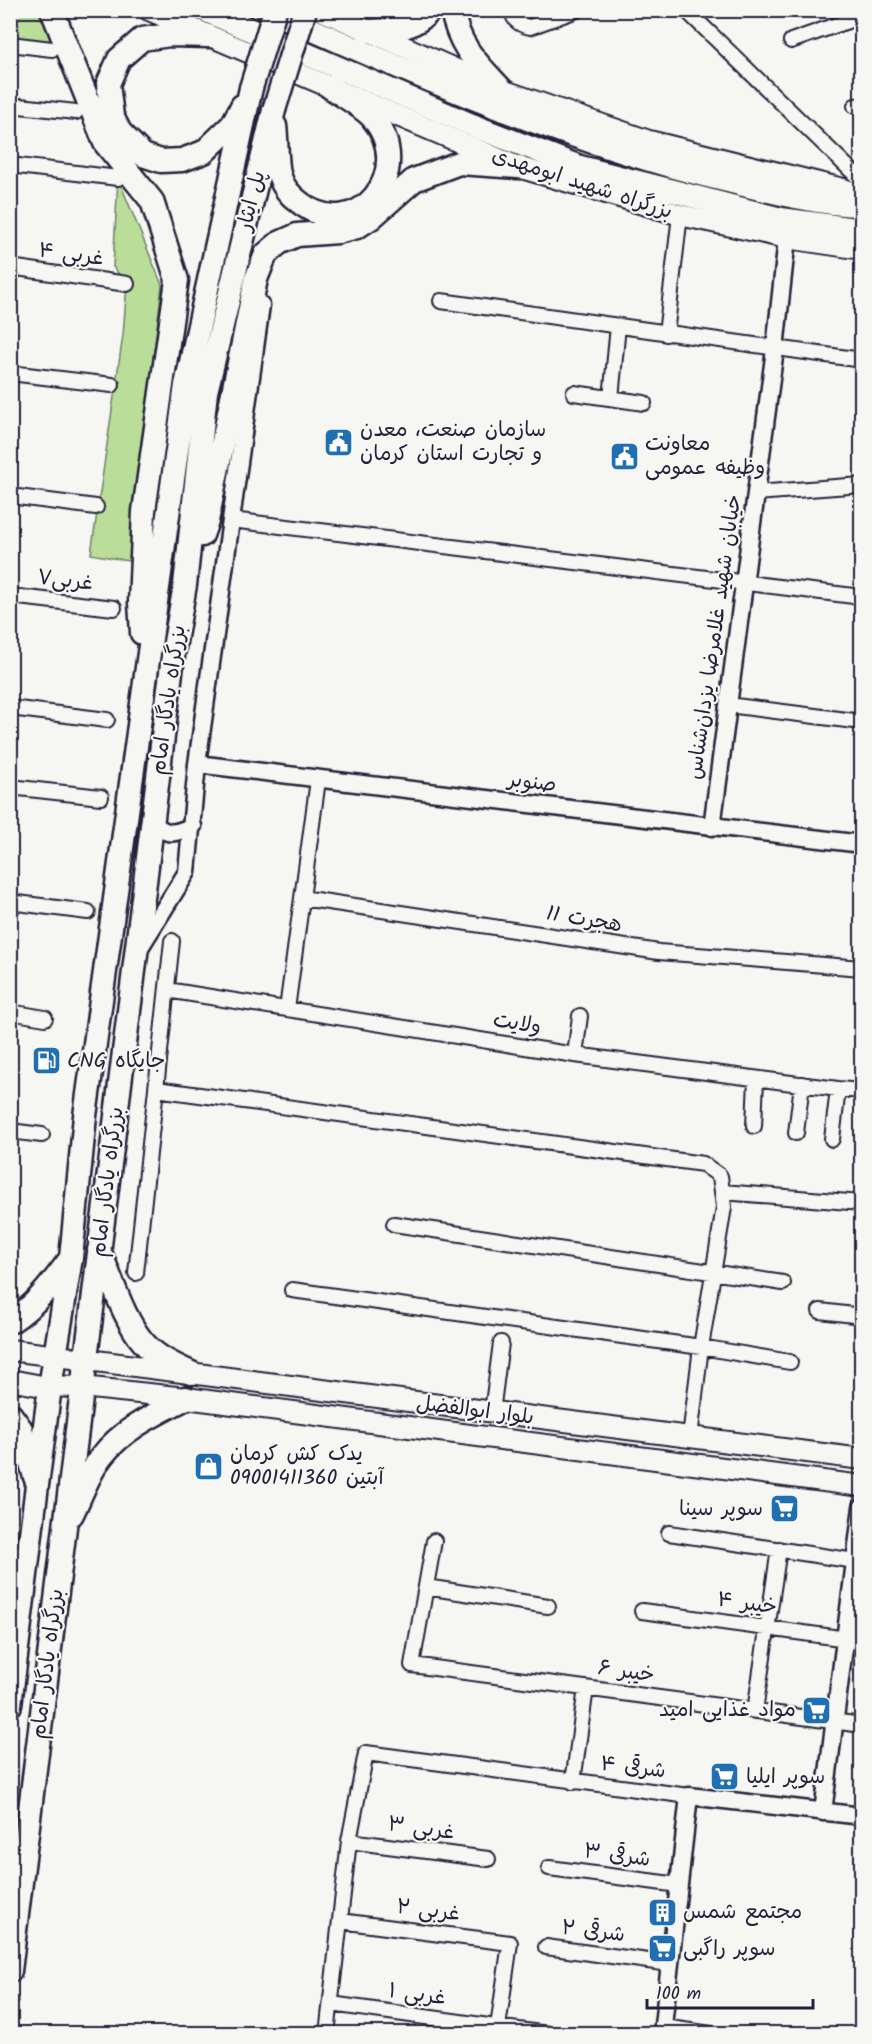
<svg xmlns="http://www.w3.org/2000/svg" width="872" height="2044" font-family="Kalam,'Playpen Sans Arabic',sans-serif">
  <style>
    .green { fill: #bade99; stroke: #6e806a; stroke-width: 1.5 }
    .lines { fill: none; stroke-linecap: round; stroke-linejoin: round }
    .minor-casing { stroke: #22223b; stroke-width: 18 }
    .tertiary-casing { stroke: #22223b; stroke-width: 21 }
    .secondary-casing { stroke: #22223b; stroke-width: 24 }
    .trunk-casing { stroke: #22223b; stroke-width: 27 }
    .minor { stroke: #f6f6f2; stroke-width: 14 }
    .tertiary { stroke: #f6f6f2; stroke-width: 16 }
    .secondary { stroke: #f6f6f2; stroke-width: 20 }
    .trunk { stroke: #f6f6f2; stroke-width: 22 }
    .trunk-bridge-casing { stroke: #22223b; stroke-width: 27; stroke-linecap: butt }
    .trunk-bridge { stroke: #f6f6f2; stroke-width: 22 }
    .labels { text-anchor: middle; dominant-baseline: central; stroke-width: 4.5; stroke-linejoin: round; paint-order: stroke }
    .street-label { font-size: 21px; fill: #22223b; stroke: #f6f6f2 }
    .poi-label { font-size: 21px; fill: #22223b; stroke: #f6f6f2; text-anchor: start }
  </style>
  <rect width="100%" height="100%" fill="#f6f6f2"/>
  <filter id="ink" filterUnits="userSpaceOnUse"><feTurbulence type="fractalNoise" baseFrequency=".0167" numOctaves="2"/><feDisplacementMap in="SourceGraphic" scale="12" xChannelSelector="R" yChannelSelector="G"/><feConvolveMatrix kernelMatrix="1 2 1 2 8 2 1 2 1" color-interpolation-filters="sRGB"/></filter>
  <g filter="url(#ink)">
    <path class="green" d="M11 11H42L57 46 11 39Z
      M118 178 162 285 129 561 91 554 123 335 127 284 113 267Z"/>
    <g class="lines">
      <defs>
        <path id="minor" d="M512 10C513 21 520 25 530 27L577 10
          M686 10 862 181
          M791 41 862 16
          M10 44 52 49
          M10 105 76 112
          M855 106 862 105
          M10 165 118 178
          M10 267 127 284
          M441 301 862 360
          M666 334 680 215
          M10 373 112 385
          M574 393 644 403
          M611 398 618 326
          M756 493 862 485
          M10 496 96 507
          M231 520 862 597
          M10 596 114 608
          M728 705 862 722
          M10 708 107 720
          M10 787 101 797
          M302 898 659 952 862 968
          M10 902 88 912
          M167 990 575 1055 838 1089 862 1091
          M287 1009 318 780
          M10 1012 45 1018
          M575 1055 580 1016
          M156 1089 703 1164 720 1176 724 1207 701 1347 690 1437
          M754 1126 756 1079
          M10 1131 42 1135
          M796 1133 802 1084
          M832 1139 838 1089
          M722 1192 862 1203
          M394 1224 783 1283
          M136 1273 172 941
          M292 1290 701 1347 790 1362
          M820 1311 862 1316
          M492 1412 501 1343
          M669 1533 862 1562
          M434 1541 412 1665 862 1725
          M426 1587 548 1606
          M642 1611 862 1641
          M755 1711 779 1549
          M573 1782 586 1688
          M349 1841 488 1859
          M549 1868 679 1885
          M340 1921 510 1943 497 2034
          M546 1947 670 1964
          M331 2004 548 2034
          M663 2027 711 2034
          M327 2034 349 1841 366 1753 689 1796"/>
        <path id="tertiary" d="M197 764 862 844
          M153 824C169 836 174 834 193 826
          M712 827 775 349 787 238
          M139 949 187 872 197 764 261 305
          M823 1812 862 1507
          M662 2034 689 1796 862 1816"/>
        <path id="secondary" d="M149 10 518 167 680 215 787 238 862 249
          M321 10 502 90 649 141 843 189 862 196
          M10 1350 862 1459
          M10 1380 42 1386 82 1387 186 1398 862 1486"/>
        <path id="trunk" d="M52 10 105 143 152 201 177 280 144 511 140 603 142 633
          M204 10 479 128 580 167 781 219 862 230
          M268 10C418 77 571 144 732 182 771 192 822 205 862 205
          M452 10C459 48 478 64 502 90
          M367 31C392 30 413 30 431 10
          M208 36 170 35 142 39 119 59 108 84 112 116 120 132 143 155 161 161 182 160 204 152 232 125 242 106
          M275 126C277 140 276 165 280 177 283 187 291 196 299 202 357 248 419 170 371 116 361 106 342 95 330 87
          M202 535 207 521 256 279 266 254 279 243 297 235 338 232 357 227 371 218 414 180 459 163 518 167
          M99 1250C111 1277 124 1321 144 1343 156 1357 174 1365 191 1373
          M10 1322C35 1306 51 1285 68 1262
          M10 1414 21 1429 35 1477
          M72 1514C81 1496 89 1472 102 1456 124 1428 156 1414 186 1398
          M10 1705 37 1485 50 1387 71 1258 85 1116 186 385 251 88
          M10 1971 174 648 185 585 206 392 274 110"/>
      </defs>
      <use href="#minor" class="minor-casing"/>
      <use href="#tertiary" class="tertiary-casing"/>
      <use href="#secondary" class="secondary-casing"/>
      <use href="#trunk" class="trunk-casing"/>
      <use href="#minor" class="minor"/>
      <use href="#tertiary" class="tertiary"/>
      <use href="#secondary" class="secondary"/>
      <use href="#trunk" class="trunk"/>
      <defs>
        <path id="trunk-bridge" d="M251 88 275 10
          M274 110 305 10"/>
      </defs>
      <use href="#trunk-bridge" class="trunk-bridge-casing"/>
      <use href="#trunk-bridge" class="trunk-bridge"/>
    </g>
  </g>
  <defs>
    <symbol id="civic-square" viewBox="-11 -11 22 22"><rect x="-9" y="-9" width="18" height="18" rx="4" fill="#1f6fb2" stroke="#f6f6f2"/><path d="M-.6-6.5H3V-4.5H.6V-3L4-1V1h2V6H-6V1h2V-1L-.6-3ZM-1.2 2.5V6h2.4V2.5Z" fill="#fff"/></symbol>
    <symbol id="fuel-square" viewBox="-11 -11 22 22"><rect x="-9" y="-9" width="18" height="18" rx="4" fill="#1f6fb2" stroke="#f6f6f2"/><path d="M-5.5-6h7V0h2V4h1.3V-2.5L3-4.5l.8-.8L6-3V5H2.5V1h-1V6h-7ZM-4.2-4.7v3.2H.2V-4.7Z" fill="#fff"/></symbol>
    <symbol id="shop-square" viewBox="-11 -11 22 22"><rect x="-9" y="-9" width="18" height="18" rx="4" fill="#1f6fb2" stroke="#f6f6f2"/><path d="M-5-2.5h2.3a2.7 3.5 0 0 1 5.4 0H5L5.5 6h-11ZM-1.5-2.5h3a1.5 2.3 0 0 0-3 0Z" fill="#fff"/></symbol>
    <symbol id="supermarket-square" viewBox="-11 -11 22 22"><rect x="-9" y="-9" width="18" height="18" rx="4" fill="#1f6fb2" stroke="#f6f6f2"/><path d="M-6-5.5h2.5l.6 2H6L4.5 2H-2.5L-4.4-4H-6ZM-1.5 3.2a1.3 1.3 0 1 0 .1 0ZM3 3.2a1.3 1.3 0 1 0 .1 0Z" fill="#fff"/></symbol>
    <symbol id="building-square" viewBox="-11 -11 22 22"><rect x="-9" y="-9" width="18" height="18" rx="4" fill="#1f6fb2" stroke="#f6f6f2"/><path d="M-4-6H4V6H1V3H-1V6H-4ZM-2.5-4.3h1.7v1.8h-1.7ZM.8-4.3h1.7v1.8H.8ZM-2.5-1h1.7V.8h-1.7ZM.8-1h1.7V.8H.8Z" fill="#fff"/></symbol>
  </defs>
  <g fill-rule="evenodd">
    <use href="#civic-square" x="322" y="426" width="33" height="33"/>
    <use href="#civic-square" x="608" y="440" width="33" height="33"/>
    <use href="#fuel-square" x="30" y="1044" width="33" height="33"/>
    <use href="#shop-square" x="192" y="1450" width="33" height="33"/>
    <use href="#supermarket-square" x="768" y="1492" width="33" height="33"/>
    <use href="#supermarket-square" x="800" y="1694" width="33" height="33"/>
    <use href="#supermarket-square" x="708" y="1760" width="33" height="33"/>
    <use href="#building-square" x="646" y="1896" width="33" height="33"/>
    <use href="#supermarket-square" x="646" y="1932" width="33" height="33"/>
  </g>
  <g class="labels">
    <g class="street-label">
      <text transform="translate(582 184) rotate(18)">بزرگراه شهید ابومهدی</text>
      <text transform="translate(252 201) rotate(-76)">پل ایثار</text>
      <text transform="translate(71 255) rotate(8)">غربی ۴</text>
      <text transform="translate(65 581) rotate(7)">غربی۷</text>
      <text transform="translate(715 637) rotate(-82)">خیابان شهید غلامرضا یزدان‌شناس</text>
      <text transform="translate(169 700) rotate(-82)">بزرگراه یادگار امام</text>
      <text transform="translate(532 783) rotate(7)">صنوبر</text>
      <text transform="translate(584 920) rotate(9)">هجرت 11</text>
      <text transform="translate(517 1024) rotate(9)">ولایت</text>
      <text transform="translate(108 1182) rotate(-83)">بزرگراه یادگار امام</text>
      <text transform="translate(475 1411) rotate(7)">بلوار ابوالفضل</text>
      <text transform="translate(747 1604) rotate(8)">خیبر ۴</text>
      <text transform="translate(48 1664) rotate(-83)">بزرگراه یادگار امام</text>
      <text transform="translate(626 1672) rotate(8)">خیبر ۶</text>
      <text transform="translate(633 1768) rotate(7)">۴ شرقی</text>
      <text transform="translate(421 1829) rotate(8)">۳ غربی</text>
      <text transform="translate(617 1856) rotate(8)">۳ شرقی</text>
      <text transform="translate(428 1911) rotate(7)">۲ غربی</text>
      <text transform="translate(593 1932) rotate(7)">۲ شرقی</text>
      <text transform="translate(417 1995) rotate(8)">۱ غربی</text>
    </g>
    <g class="poi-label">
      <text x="360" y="430">سازمان صنعت، معدن<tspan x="360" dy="24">و تجارت استان کرمان</tspan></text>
      <text x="645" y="444">معاونت<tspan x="645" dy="24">وظیفه عمومی</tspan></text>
      <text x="67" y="1061">CNG جایگاه</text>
      <text x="230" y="1454">یدک کش کرمان<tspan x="230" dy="24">آبتین 09001411360</tspan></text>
      <text x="763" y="1509" text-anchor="end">سوپر سینا</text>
      <text x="796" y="1710" text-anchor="end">مواد غذایی امید</text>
      <text x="746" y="1777">سوپر ایلیا</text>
      <text x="683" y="1912">مجتمع شمس</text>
      <text x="683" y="1949">سوپر راگبی</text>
    </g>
  </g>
  <rect width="872" height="2044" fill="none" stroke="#f6f6f2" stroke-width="36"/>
  <rect x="18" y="18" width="836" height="2008" fill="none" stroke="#22223b" stroke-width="2" filter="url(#ink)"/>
  <path d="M647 1999v9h166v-9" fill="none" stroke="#22223b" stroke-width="3"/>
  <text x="656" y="1999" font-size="18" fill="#22223b" stroke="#f6f6f2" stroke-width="4.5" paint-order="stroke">100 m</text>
</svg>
